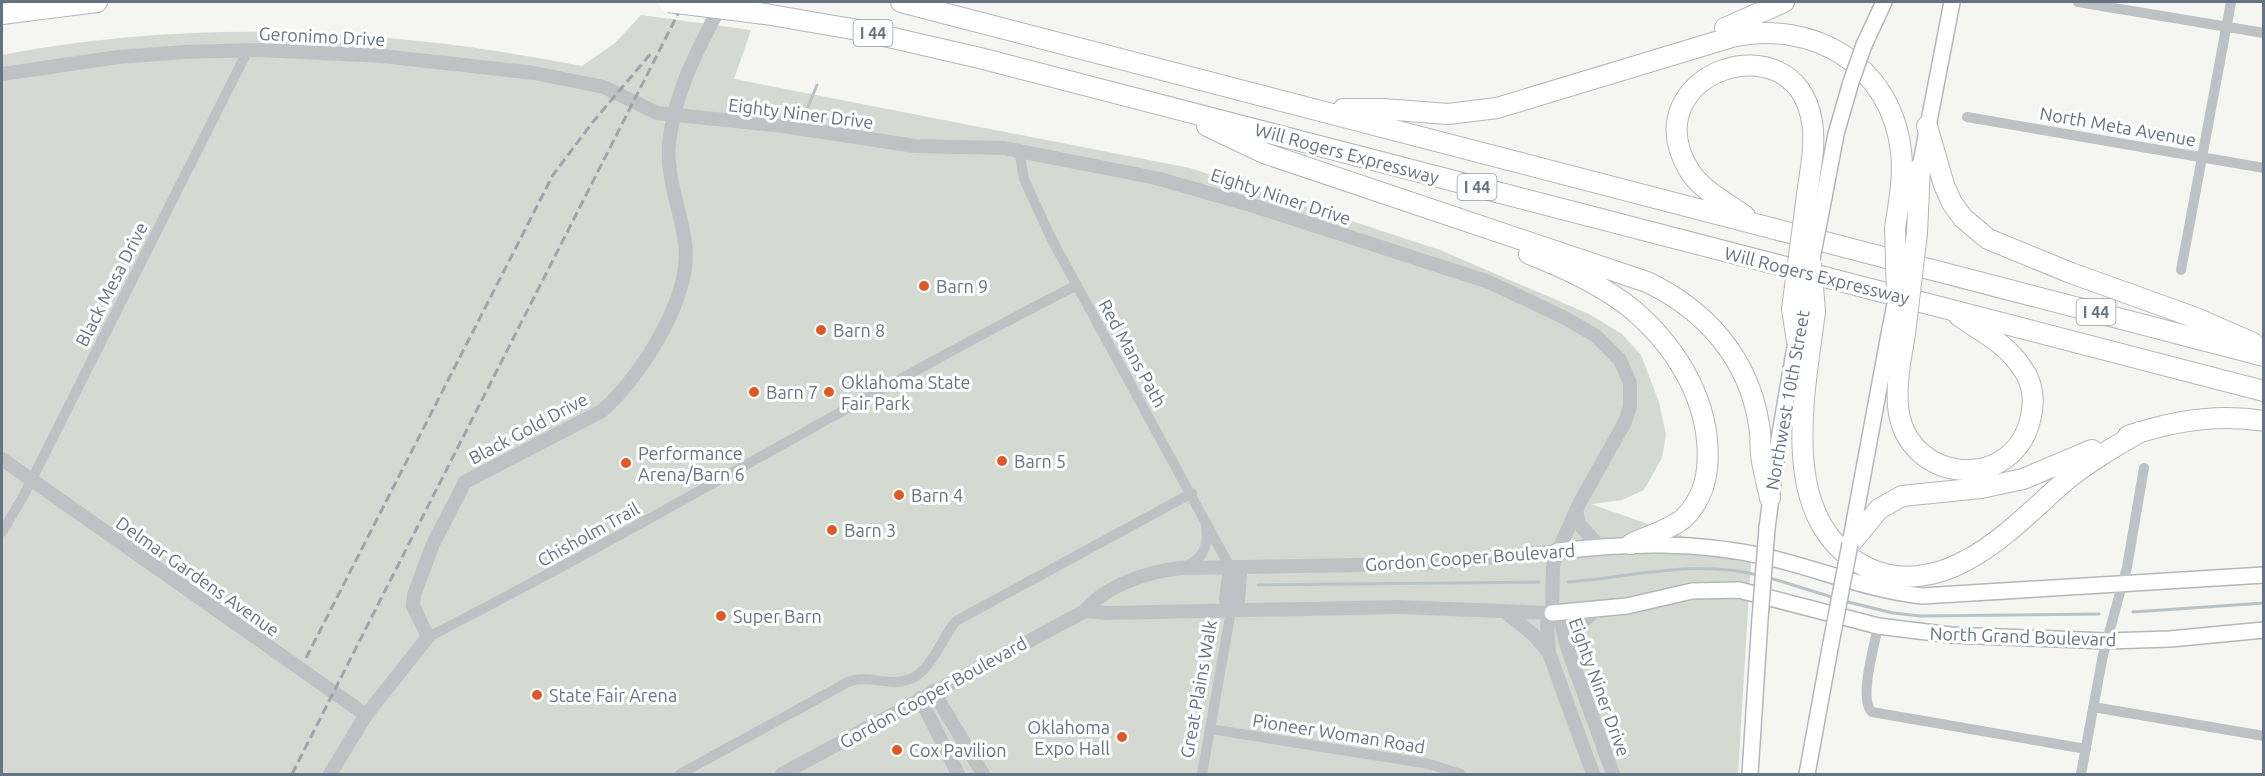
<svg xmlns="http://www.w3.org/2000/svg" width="2265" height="776" font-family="Ubuntu,sans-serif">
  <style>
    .green { fill: #d4dad1 }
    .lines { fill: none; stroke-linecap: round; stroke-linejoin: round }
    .stream { stroke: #b8c3c8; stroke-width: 3 }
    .secondary-casing { stroke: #b3b7bc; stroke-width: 18 }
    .motorway-casing { stroke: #b3b6b9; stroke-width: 22 }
    .minor { stroke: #bec2c5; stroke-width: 10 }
    .tertiary { stroke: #bec2c5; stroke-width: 14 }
    .secondary { stroke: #fff; stroke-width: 15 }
    .motorway { stroke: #fff; stroke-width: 20 }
    .rail { stroke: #9fa5ab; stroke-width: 3; stroke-dasharray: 9 4.5; stroke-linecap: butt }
    .secondary-bridge-casing { stroke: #b3b7bc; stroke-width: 18; stroke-linecap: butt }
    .motorway-bridge-casing { stroke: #b3b6b9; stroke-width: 22; stroke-linecap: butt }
    .secondary-bridge { stroke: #fff; stroke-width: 15 }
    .motorway-bridge { stroke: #fff; stroke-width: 20 }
    .poi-dot { fill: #df5828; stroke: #fff; stroke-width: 2 }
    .labels { text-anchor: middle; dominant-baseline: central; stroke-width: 6; stroke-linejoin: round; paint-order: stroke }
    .shield { fill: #fff; stroke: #939ea8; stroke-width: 1.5 }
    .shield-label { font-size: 16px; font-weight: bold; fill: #657482 }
    .street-label { font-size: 18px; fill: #657482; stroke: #fff }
    .poi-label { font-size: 18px; fill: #657482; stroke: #fff; text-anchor: start }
  </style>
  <rect width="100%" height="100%" fill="#f5f5f1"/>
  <path class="green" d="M641 15 751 30 734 79 1190 168 1440 250 1589 314 1622 334 1641 355 1659 402 1666 435 1662 458 1644 490 1622 500 1591 504 1688 538 1752 545 1738 774H2V55C197 18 387 28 582 66L615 43Z"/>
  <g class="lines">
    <path class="stream" d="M803 119 817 85
      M1767 577 1835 598
      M1568 582C1632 577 1694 559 1757 575
      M1258 585 1539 582
      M1844 601 1893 613 1921 616 2099 614
      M2133 612 2264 603"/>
    <defs>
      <path id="secondary" d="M1864 45 1884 2
        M1918 178 1952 2
        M1824 197 1836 134 1851 82
        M1767 528 1779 439 1798 330
        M1850 544 1890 329
        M1558 551C1628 543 1698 541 1767 557 1819 569 1868 590 1922 596L2264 575
        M1552 613 1627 606 1692 591 1739 590 1878 626 1951 635 2107 641 2170 639 2264 630
        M1750 774 1760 619
        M1807 774 1831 643"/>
      <path id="motorway" d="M901 2 2264 356
        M2 14 97 2
        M765 14 858 30 980 58 2264 391
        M1725 28 1784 2
        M1343 109H1383L1448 114 1497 108 1732 37C1813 19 1891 65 1901 151 1904 176 1899 203 1895 228
        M1207 126 1264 153 1647 282C1706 310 1749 359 1759 425 1761 434 1760 444 1761 453 1762 468 1767 483 1770 498
        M1927 126 1944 185 1952 203 1963 218 1988 239 2071 273 2196 318 2253 343
        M1745 216C1727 203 1701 190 1689 170 1631 73 1796 17 1812 122 1816 145 1810 171 1807 195
        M1917 233 1920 168
        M1529 254C1565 268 1603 285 1633 310 1679 349 1713 407 1707 469 1705 487 1697 505 1684 518 1669 530 1648 536 1631 544
        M1792 309 1797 341
        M1815 311C1805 393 1775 523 1868 568 1899 583 1936 577 1965 561 2002 542 2033 509 2064 482 2088 462 2114 447 2140 432
        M1905 334C1901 357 1896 382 1898 406 1905 485 2016 494 2031 416 2035 399 2032 381 2022 368 2008 345 1981 331 1959 316
        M2128 436C2172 421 2217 413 2264 421
        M1850 544 1879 509 1902 496 1981 488 2023 479 2092 450"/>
    </defs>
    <use href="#secondary" class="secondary-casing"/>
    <use href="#motorway" class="motorway-casing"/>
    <path class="minor" d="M2078 2 2264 33
      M1967 117 2264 168
      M1019 150 1024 179 1051 238 1230 567
      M2181 270 2231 2
      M2 532 24 495 248 50
      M1185 566C1205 559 1209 544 1206 524
      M1878 626C1875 644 1858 700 1872 712L2086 749
      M428 637C648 525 858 397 1077 285
      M2093 707 2264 736
      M1210 729 1429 764 1461 774
      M680 774 848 682C864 676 879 682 895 682 930 682 938 642 956 621L1192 493
      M1202 774 1231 611
      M2081 774 2103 655 2127 567 2144 468"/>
    <path class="tertiary" d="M2 74 118 57 185 52 260 50 382 56 534 73 604 87 657 113 783 126 915 146 1004 148 1156 178 1254 206 1489 282 1565 318 1596 336 1620 360 1630 383V406L1625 422 1580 502 1558 551 1553 566 1552 613 1547 623 1549 653 1593 774
      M2 459 366 715
      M1576 510 1579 524 1599 546
      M1230 567 1240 575 1238 600 1231 611
      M1230 567 1226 599 1231 611
      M1085 611 1107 613 1399 607 1552 613
      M1504 611 1534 635 1549 653
      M1552 613 1561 623 1567 647 1613 774
      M1567 647 1578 625 1595 611
      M933 691 983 774
      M920 698 958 774
      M330 774 366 715 428 637 413 606 414 595 433 544 465 482 602 411C640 378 693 296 685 243 681 211 666 177 669 144 674 92 698 49 722 3
      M782 774 1085 611C1106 585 1147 572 1180 568L1419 564 1558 551"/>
    <use href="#secondary" class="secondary"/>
    <use href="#motorway" class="motorway"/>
    <path class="rail" d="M306 658 553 175 592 123 653 51
      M292 774 684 2"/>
    <defs>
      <path id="secondary-bridge" d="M1851 82 1864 45
        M1802 310 1824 197
        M1890 329 1899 284
        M1760 619 1767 528
        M1831 643 1850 544"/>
      <path id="motorway-bridge" d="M669 2 765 14
        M1895 228 1897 294
        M1811 264 1815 311
        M1792 309 1807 195
        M1905 334 1917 233"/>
    </defs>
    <use href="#secondary-bridge" class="secondary-bridge-casing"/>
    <use href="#motorway-bridge" class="motorway-bridge-casing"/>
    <use href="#secondary-bridge" class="secondary-bridge"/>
    <use href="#motorway-bridge" class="motorway-bridge"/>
  </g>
  <g class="poi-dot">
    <circle cx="924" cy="286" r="6"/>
    <circle cx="821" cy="330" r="6"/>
    <circle cx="754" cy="392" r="6"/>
    <circle cx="829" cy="392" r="6"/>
    <circle cx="1002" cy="461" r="6"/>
    <circle cx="626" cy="463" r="6"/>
    <circle cx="899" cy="495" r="6"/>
    <circle cx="832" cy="530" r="6"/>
    <circle cx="721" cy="616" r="6"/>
    <circle cx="537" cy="695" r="6"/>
    <circle cx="1122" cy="737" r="6"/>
    <circle cx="897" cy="750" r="6"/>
  </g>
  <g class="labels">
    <g class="shield">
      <rect x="853.5" y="20" width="39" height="26" rx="4.5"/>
      <rect x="1457.5" y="174" width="39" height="26" rx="4.5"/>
      <rect x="2076.5" y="299" width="39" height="26" rx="4.5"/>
    </g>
    <g class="shield-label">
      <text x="873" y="33">I 44</text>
      <text x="1477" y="187">I 44</text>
      <text x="2096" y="312">I 44</text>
    </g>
    <g class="street-label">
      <text transform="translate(322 36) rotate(3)">Geronimo Drive</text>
      <text transform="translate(801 113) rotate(7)">Eighty Niner Drive</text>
      <text transform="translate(2118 126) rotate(10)">North Meta Avenue</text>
      <text transform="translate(1347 153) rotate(15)">Will Rogers Expressway</text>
      <text transform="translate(1281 196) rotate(18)">Eighty Niner Drive</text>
      <text transform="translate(1817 275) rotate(14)">Will Rogers Expressway</text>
      <text transform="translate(111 284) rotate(-63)">Black Mesa Drive</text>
      <text transform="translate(1133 353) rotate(61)">Red Mans Path</text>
      <text transform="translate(1787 400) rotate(-80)">Northwest 10th Street</text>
      <text transform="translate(528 428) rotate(-28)">Black Gold Drive</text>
      <text transform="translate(588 534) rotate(-29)">Chisholm Trail</text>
      <text transform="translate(1470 557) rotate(-4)">Gordon Cooper Boulevard</text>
      <text transform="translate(198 576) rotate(35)">Delmar Gardens Avenue</text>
      <text transform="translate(2023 636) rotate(2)">North Grand Boulevard</text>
      <text transform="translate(1600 687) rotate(70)">Eighty Niner Drive</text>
      <text transform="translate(1198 689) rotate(-80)">Great Plains Walk</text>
      <text transform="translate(933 692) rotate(-29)">Gordon Cooper Boulevard</text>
      <text transform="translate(1339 733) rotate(9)">Pioneer Woman Road</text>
    </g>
    <g class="poi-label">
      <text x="936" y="286">Barn 9</text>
      <text x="833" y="330">Barn 8</text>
      <text x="841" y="382">Oklahoma State<tspan x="841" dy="21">Fair Park</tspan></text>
      <text x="766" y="392">Barn 7</text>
      <text x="638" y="453">Performance<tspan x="638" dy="21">Arena/Barn 6</tspan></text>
      <text x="1014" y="461">Barn 5</text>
      <text x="911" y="495">Barn 4</text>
      <text x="844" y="530">Barn 3</text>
      <text x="733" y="616">Super Barn</text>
      <text x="549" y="695">State Fair Arena</text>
      <text x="1110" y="727" text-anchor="end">Oklahoma<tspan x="1110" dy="21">Expo Hall</tspan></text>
      <text x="909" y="750">Cox Pavilion</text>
    </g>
  </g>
  <rect width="2265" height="776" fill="none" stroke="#657482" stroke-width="6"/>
</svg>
